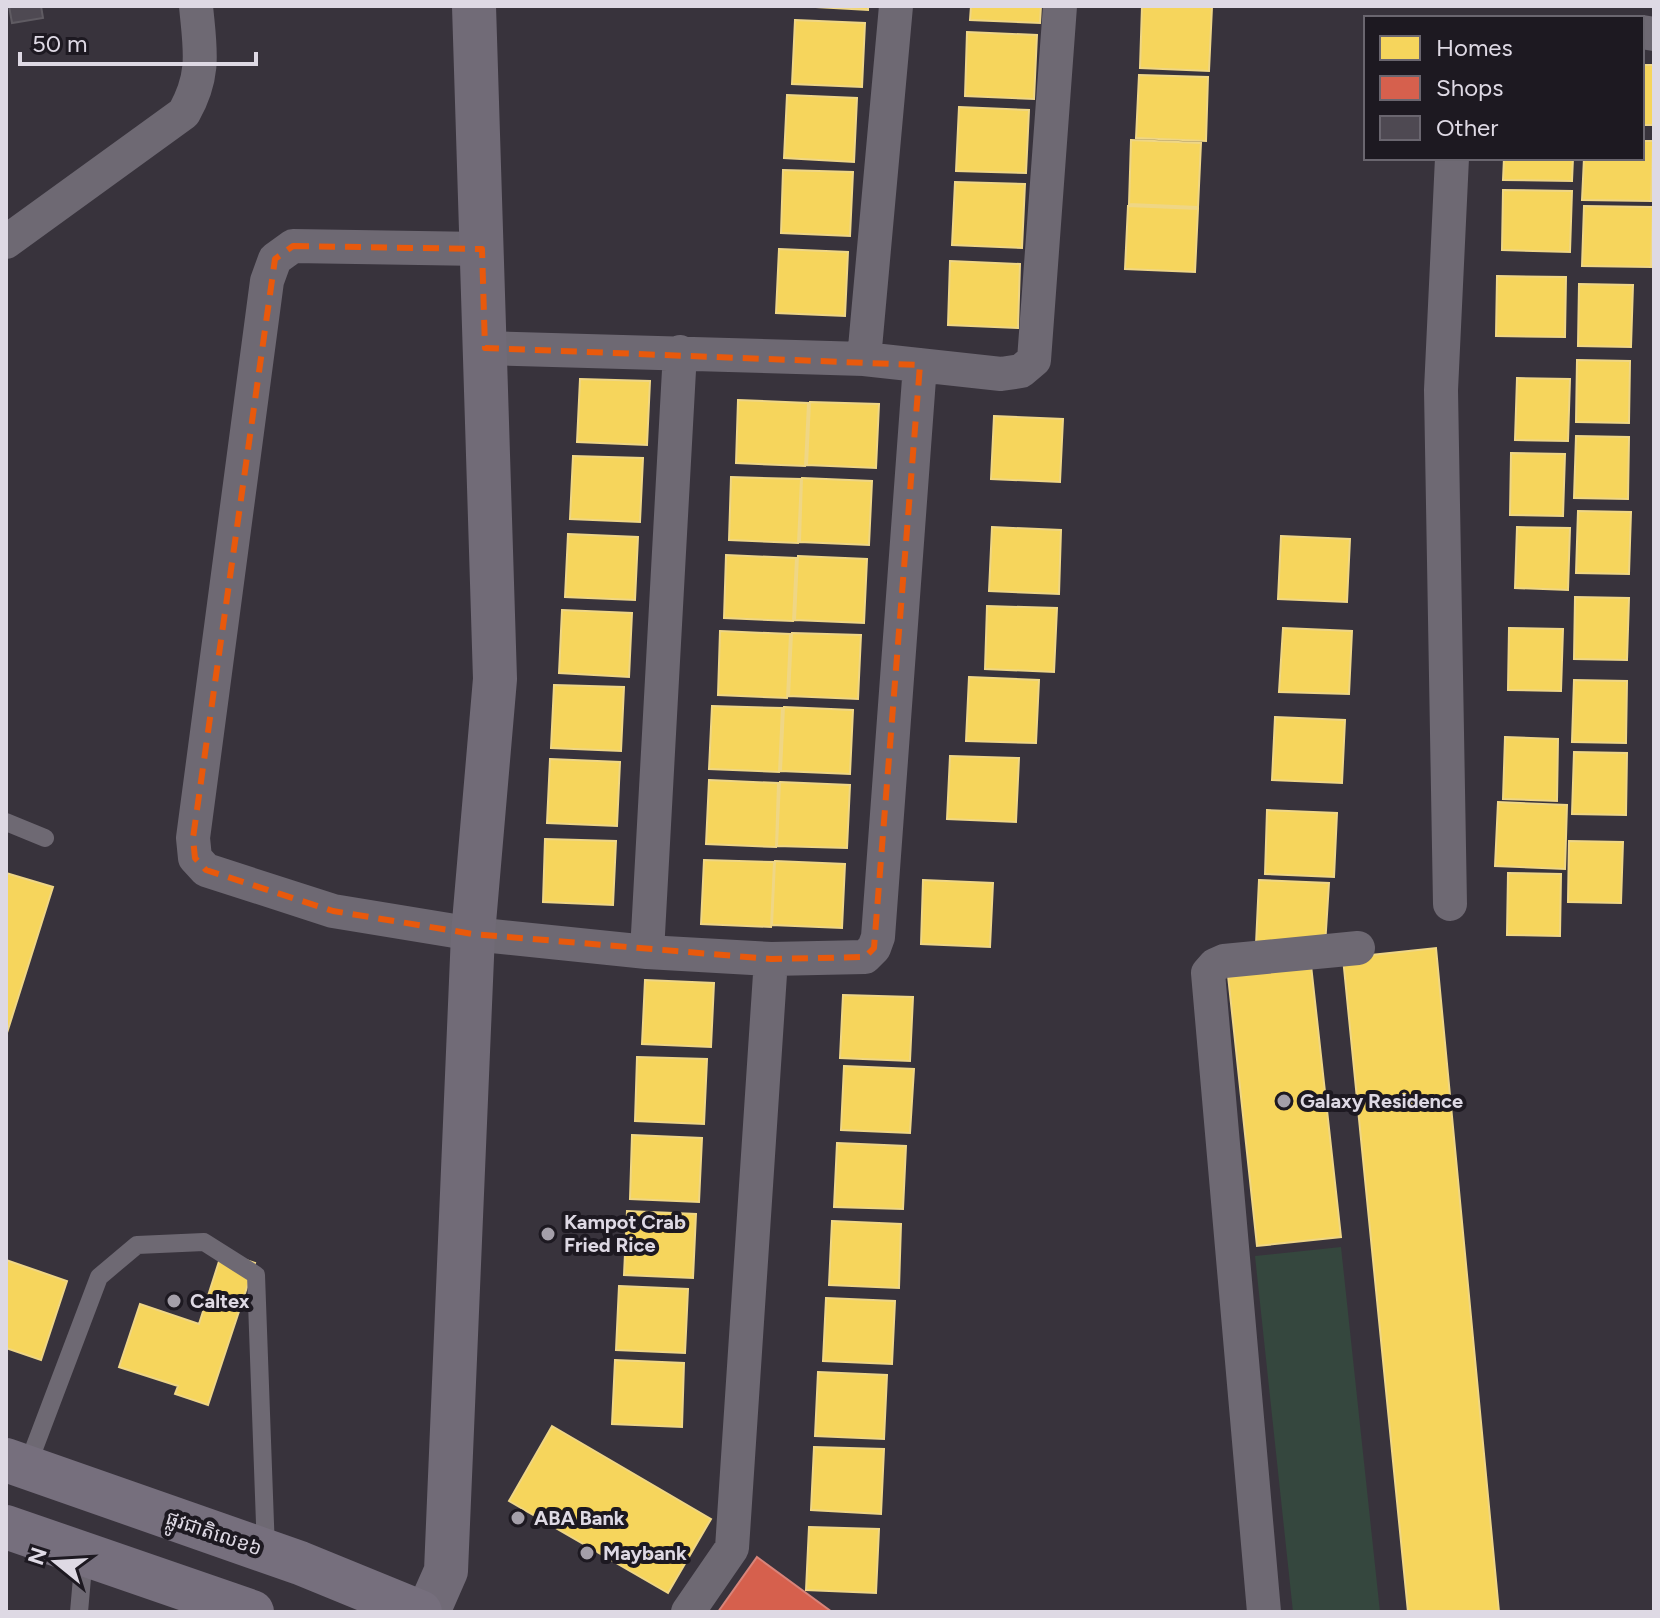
<svg xmlns="http://www.w3.org/2000/svg" width="1660" height="1618" font-family="Figtree,'Noto Sans Khmer',sans-serif">
  <style>
    .green { fill: #35473e }
    .homes { fill: #f6d55c; stroke: #efd685; stroke-width: 2 }
    .shops { fill: #d6604d; stroke: #d8847a; stroke-width: 2 }
    .building { fill: #4e4952; stroke: #5f5b62; stroke-width: 2 }
    .lines { fill: none; stroke-linecap: round; stroke-linejoin: round }
    .lane { stroke: #6e6973; stroke-width: 18 }
    .street { stroke: #6e6973; stroke-width: 34 }
    .secondary { stroke: #716b77; stroke-width: 44 }
    .highway { stroke: #766f7d; stroke-width: 44 }
    .marked { fill: none; stroke: #e8590c; stroke-width: 6; stroke-dasharray: 16 10; stroke-linejoin: round }
    .poi-dot { fill: #a49fa9; stroke: #1d1921; stroke-width: 3 }
    .labels { text-anchor: middle; dominant-baseline: central; stroke-width: 8; stroke-linejoin: round; paint-order: stroke }
    .poi-label { font-size: 20px; font-weight: bold; fill: #ded9e4; stroke: #1d1921; text-anchor: start }
    .street-label { font-size: 20px; fill: #ded9e4; stroke: #1d1921 }
  </style>
  <rect width="100%" height="100%" fill="#38333c"/>
  <path class="green" d="M1341 1247 1380 1612H1293L1255 1256Z"/>
  <path class="homes" d="M798 6H868V10Z
    M971 6H1041L1040 23 970 20Z
    M1142 6 1212 7 1209 71 1140 68Z
    M795 20 865 23 862 87 792 84Z
    M967 32 1037 35 1034 99 965 96Z
    M1642 65H1654L1653 125H1642Z
    M1139 75 1208 77 1206 141 1136 138Z
    M787 95 857 98 854 162 784 158Z
    M959 107 1029 110 1026 173 956 171Z
    M1131 140 1201 143 1198 207 1129 204Z
    M1642 141H1653L1651 201 1582 200 1584 158H1642Z
    M1504 158H1573L1572 181 1503 180Z
    M783 170 853 172 850 236 781 233Z
    M955 182 1025 184 1022 248 952 245Z
    M1503 190 1572 191 1570 252 1502 250Z
    M1128 206 1198 209 1195 272 1125 269Z
    M1584 206 1653 207 1651 267 1582 266Z
    M779 249 848 252 845 316 776 313Z
    M950 261 1020 264 1018 328 948 325Z
    M1497 276 1566 277 1565 337 1496 336Z
    M1579 284 1633 285 1631 347 1578 346Z
    M1577 360 1630 361 1629 423 1576 422Z
    M1517 378 1570 379 1568 441 1515 440Z
    M580 379 650 381 647 445 577 442Z
    M738 400 808 403 805 466 736 463Z
    M810 402 879 404 876 468 807 465Z
    M994 416 1063 419 1060 482 991 479Z
    M1576 436 1629 437 1628 499 1574 498Z
    M1511 453 1565 454 1563 516 1510 515Z
    M573 456 643 458 640 522 570 519Z
    M731 477 801 479 798 543 729 540Z
    M802 478 872 481 869 545 800 542Z
    M1578 511 1631 512 1629 574 1576 573Z
    M992 527 1061 530 1059 594 989 591Z
    M1517 527 1570 528 1568 590 1515 588Z
    M568 534 638 537 635 600 565 597Z
    M1281 536 1350 539 1347 602 1278 599Z
    M726 555 796 558 793 621 724 618Z
    M798 556 867 559 864 623 795 620Z
    M1575 597 1629 598 1627 660 1574 659Z
    M987 606 1057 608 1054 672 985 669Z
    M562 610 632 613 629 677 559 673Z
    M1283 628 1352 631 1349 694 1279 692Z
    M1509 628 1563 629 1561 691 1508 690Z
    M720 631 790 634 787 698 718 695Z
    M792 633 861 635 858 699 789 696Z
    M969 677 1039 680 1036 743 966 741Z
    M1574 680 1627 681 1626 743 1572 742Z
    M554 685 624 687 621 751 551 748Z
    M712 706 782 708 779 772 709 769Z
    M784 707 853 710 850 774 781 771Z
    M1275 717 1345 720 1342 783 1272 780Z
    M1505 737 1558 739 1557 801 1503 799Z
    M1574 752 1627 753 1626 815 1572 814Z
    M950 756 1019 758 1016 822 947 819Z
    M550 759 620 762 617 826 547 823Z
    M709 780 778 783 776 847 706 844Z
    M780 782 850 785 847 848 777 846Z
    M1498 802 1567 805 1565 869 1495 866Z
    M1267 810 1337 813 1334 877 1265 874Z
    M545 839 616 841 613 905 543 902Z
    M1569 841 1623 842 1621 903 1568 902Z
    M704 860 774 862 771 927 701 924Z
    M775 861 845 864 842 928 772 925Z
    M6 873 53 887 6 1036Z
    M1508 873 1561 874 1560 936 1507 935Z
    M923 880 993 883 990 947 921 944Z
    M1259 880 1329 883 1325 946 1256 944Z
    M1436 948 1499 1612H1408L1343 958Z
    M1310 956 1341 1237 1257 1246 1227 966Z
    M645 980 714 983 711 1047 642 1044Z
    M843 995 913 997 910 1061 840 1058Z
    M637 1057 707 1059 704 1124 635 1121Z
    M844 1066 914 1069 910 1133 841 1130Z
    M632 1135 702 1138 699 1202 630 1199Z
    M837 1143 906 1146 903 1209 834 1207Z
    M627 1211 696 1214 693 1278 624 1275Z
    M832 1221 901 1224 899 1288 829 1285Z
    M222 1252 255 1263 208 1405 175 1394 178 1386 119 1367 140 1304 199 1324Z
    M6 1260 67 1281 41 1360 6 1348Z
    M619 1286 688 1289 685 1353 616 1350Z
    M826 1298 895 1301 892 1364 823 1361Z
    M615 1360 684 1363 682 1427 612 1424Z
    M818 1372 887 1375 884 1439 815 1436Z
    M552 1426 711 1519 668 1593 509 1501Z
    M814 1447 884 1449 881 1514 811 1510Z
    M809 1527 879 1529 876 1593 806 1590Z"/>
  <path class="shops" d="M757 1557 832 1612H718Z"/>
  <path class="building" d="M9 6H41L43 18 12 23Z"/>
  <g class="lines">
    <path class="lane" d="M6 822 45 838
      M27 1467 99 1277 137 1245 204 1242 256 1275 266 1551
      M79 1612 84 1555"/>
    <path class="street" d="M1642 32 1654 34
      M6 242 184 113C206 74 200 49 196 6
      M482 249 293 246 275 259 267 281 193 838 195 858 206 870 333 911 473 934 647 952 771 959 865 957 874 948 878 937 920 365
      M485 348 864 359 1001 374 1021 371 1034 360 1060 6
      M864 359 896 6
      M1450 904 1441 390 1452 158
      M647 952 680 352
      M688 1612 732 1548 771 959
      M1264 1612 1208 973 1215 965 1224 961 1358 948"/>
    <path class="secondary" d="M428 1612 446 1571 473 934 495 679 474 6"/>
    <path class="highway" d="M6 1460 300 1563 420 1612
      M6 1527 252 1612"/>
  </g>
  <path class="marked" d="M293 246 482 249 485 348 920 365 874 948 865 957 771 959 473 934 333 911 206 870 195 858 193 838 275 259Z"/>
  <g class="poi-dot">
    <circle cx="1284" cy="1101" r="8"/>
    <circle cx="548" cy="1234" r="8"/>
    <circle cx="174" cy="1301" r="8"/>
    <circle cx="518" cy="1518" r="8"/>
    <circle cx="587" cy="1553" r="8"/>
  </g>
  <g class="labels">
    <g class="poi-label">
      <text x="1300" y="1101">Galaxy Residence</text>
      <text x="564" y="1222">Kampot Crab<tspan x="564" dy="23">Fried Rice</tspan></text>
      <text x="190" y="1301">Caltex</text>
      <text x="534" y="1518">ABA Bank</text>
      <text x="603" y="1553">Maybank</text>
    </g>
    <g class="street-label">
      <text transform="translate(214 1533) rotate(19)">ផ្លូវជាតិលេខ៦</text>
    </g>
  </g>
  <rect width="1660" height="1618" fill="none" stroke="#ded9e4" stroke-width="16"/>
  <rect x="1364" y="16" width="280" height="144" fill="#1d1921" stroke="#6a666f" stroke-width="2"/>
  <rect x="1380" y="36" width="40" height="24" fill="#f6d55c" stroke="#6a666f" stroke-width="2"/>
  <text x="1436" y="56" font-size="24" fill="#ded9e4">Homes</text>
  <rect x="1380" y="76" width="40" height="24" fill="#d6604d" stroke="#6a666f" stroke-width="2"/>
  <text x="1436" y="96" font-size="24" fill="#ded9e4">Shops</text>
  <rect x="1380" y="116" width="40" height="24" fill="#4e4952" stroke="#6a666f" stroke-width="2"/>
  <text x="1436" y="136" font-size="24" fill="#ded9e4">Other</text>
  <g transform="translate(56 1562) rotate(288)" stroke="#1d1921" stroke-width="6" paint-order="stroke">
  <path d="M0-6L14 30L0 20L-14 30Z" fill="#ded9e4"/>
  <text y="-12" font-size="22" font-weight="bold" text-anchor="middle" fill="#ded9e4">N</text>
  </g>
  <path d="M20 52v12h236v-12" fill="none" stroke="#ded9e4" stroke-width="4"/>
  <text x="32" y="52" font-size="24" fill="#ded9e4" stroke="#1d1921" stroke-width="6" paint-order="stroke">50 m</text>
</svg>
